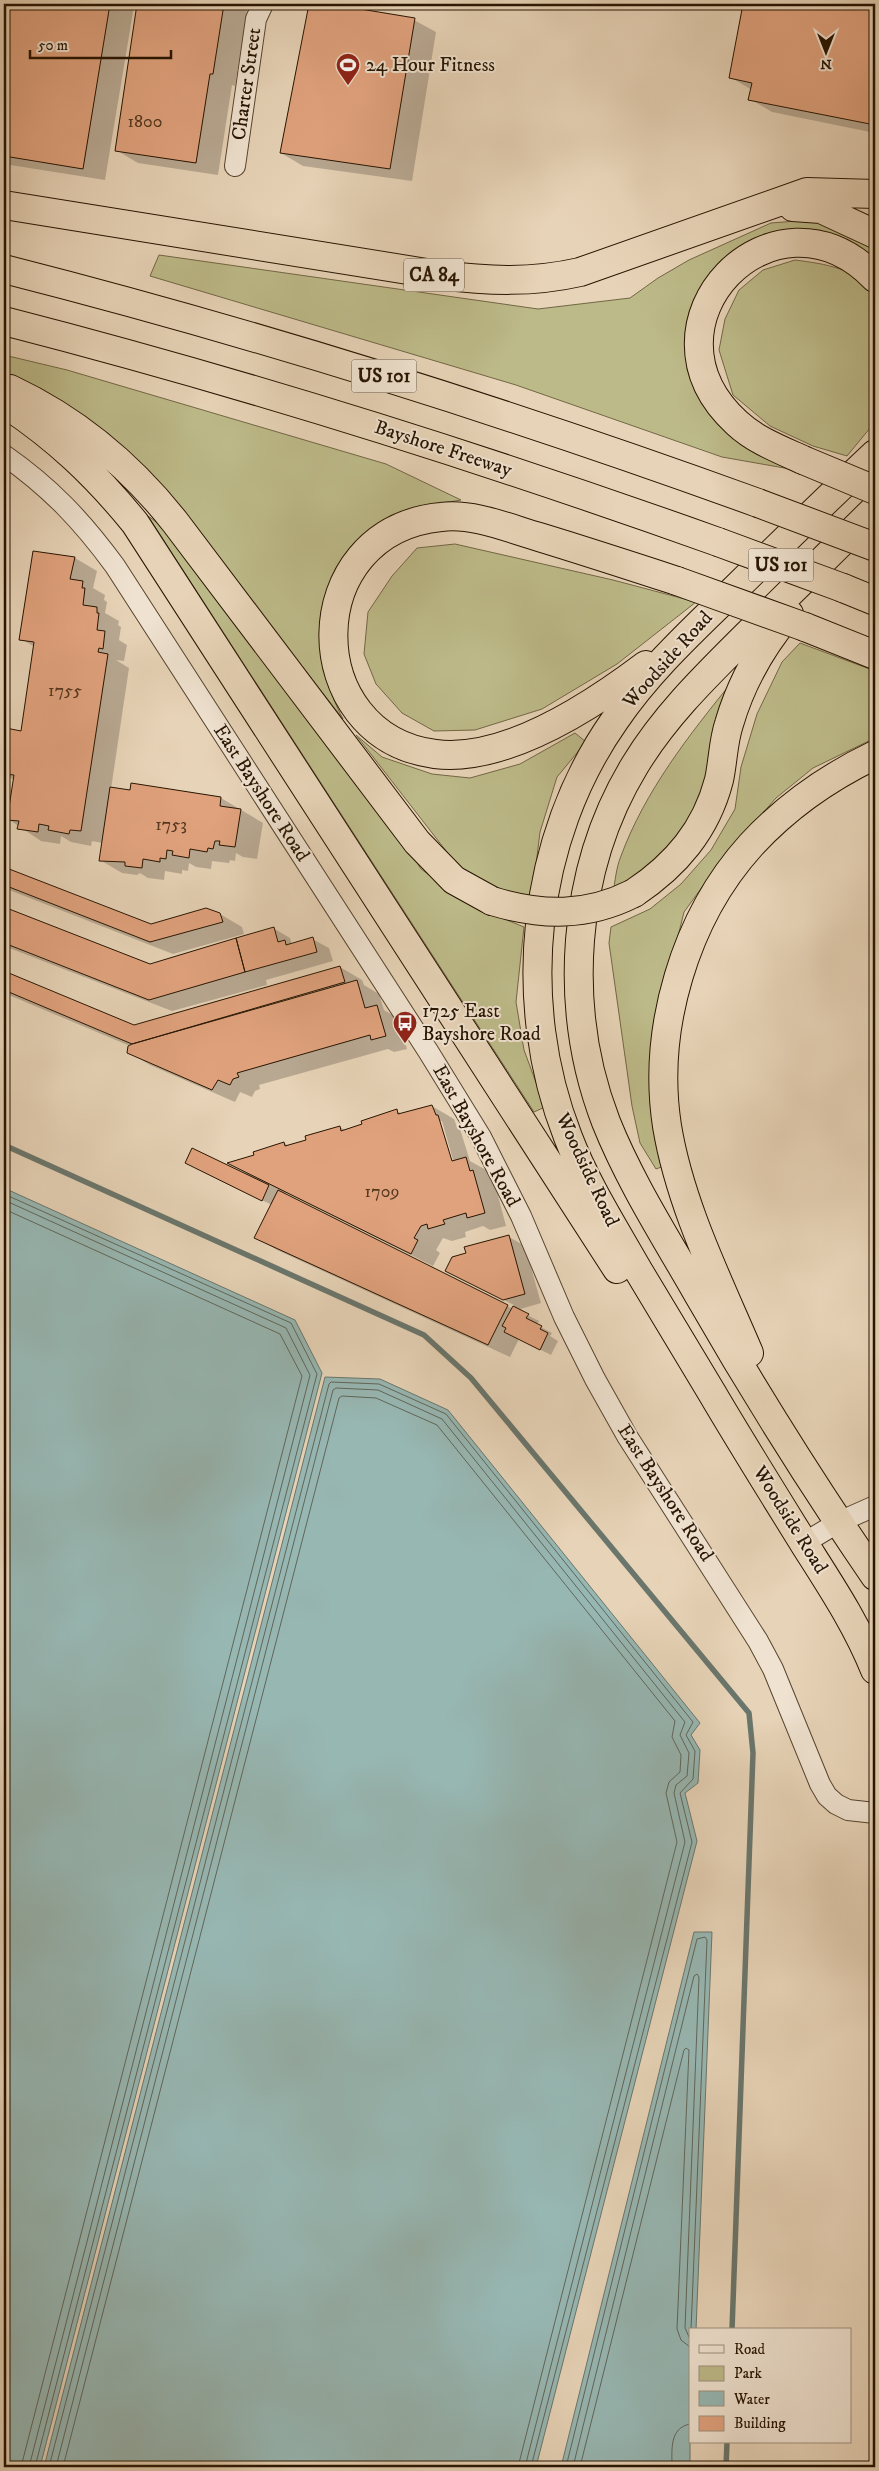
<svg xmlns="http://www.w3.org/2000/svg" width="879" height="2471" font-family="'IM FELL DW Pica',serif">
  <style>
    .green { fill: #bdba89; stroke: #726745 }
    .water { fill: #97b7b3; stroke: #6a766c }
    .shadow { fill: #0003; fill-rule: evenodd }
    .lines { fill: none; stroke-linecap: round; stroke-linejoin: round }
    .shore { stroke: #5f665a; stroke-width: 1 }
    .stream { stroke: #6a766c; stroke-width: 5.5 }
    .building { fill: #e0a27d; stroke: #271401 }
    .minor-casing { stroke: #57442e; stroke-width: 22 }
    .highway-casing { stroke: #271401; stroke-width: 30 }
    .minor { stroke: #efe2d0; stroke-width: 20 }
    .highway { stroke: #e7d3b7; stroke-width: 28 }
    .highway-bridge-casing { stroke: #271401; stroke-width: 30; stroke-linecap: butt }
    .highway-bridge { stroke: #e7d3b7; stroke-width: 28 }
    .labels { text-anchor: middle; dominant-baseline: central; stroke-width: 4; stroke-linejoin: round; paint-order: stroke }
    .number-label { font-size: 18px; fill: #553820 }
    .shield { fill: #efe2d0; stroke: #63523f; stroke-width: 1 }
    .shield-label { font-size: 19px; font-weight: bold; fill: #271401 }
    .poi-label { font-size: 20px; fill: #271401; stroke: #efe2d0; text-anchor: start }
    .street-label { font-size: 20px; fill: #271401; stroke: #efe2d0 }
  </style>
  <rect width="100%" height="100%" fill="#e7d3b7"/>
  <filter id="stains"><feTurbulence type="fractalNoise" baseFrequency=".004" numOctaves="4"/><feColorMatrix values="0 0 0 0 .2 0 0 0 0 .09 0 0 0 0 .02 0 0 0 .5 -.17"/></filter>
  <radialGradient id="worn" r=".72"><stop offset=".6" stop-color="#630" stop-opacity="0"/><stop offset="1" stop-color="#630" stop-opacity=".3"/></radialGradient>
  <path class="green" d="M809 220 856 233 875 248V261L844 238 798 232 737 254 689 337 737 439 790 469 722 457 516 385 150 276 159 255 538 309 630 298 658 278 689 260 771 223Z
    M795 260C826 264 855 268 875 294V422L847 456 813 446 770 426 733 395 719 350 725 319 739 290 763 270Z
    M4 355 67 370 386 464 461 500C430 505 402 509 374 526 366 530 359 541 353 548 308 598 313 662 343 719L203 539 4 378Z
    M148 516 173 534 390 821 421 869 470 905 524 927 516 1002 524 1050 545 1107 534 1112Z
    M455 544 613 580 696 602 617 664 542 709 475 730 434 731 402 713 376 684 364 654 368 612 392 576 417 548Z
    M800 643 875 671V738L813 768 776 798 724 857 684 912 665 989 664 1166 656 1169 640 1143 632 1106 609 943 611 927 650 909 681 884 711 850 735 809 741 767 757 714 782 662Z
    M732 682 714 774 677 847 613 894C615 882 616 868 621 856 645 791 689 735 732 682Z
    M575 733 586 742 557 777 540 832 532 897 504 894 464 874 356 735 382 757 432 774 470 778 520 764Z"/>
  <path class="water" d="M4 1188 295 1320 322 1373 40 2467H4Z
    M325 1377 380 1379 448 1410 700 1723 691 1735 700 1750 698 1783 685 1793 697 1841 536 2467H44Z
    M694 1932H712L696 2330H690V2467H561Z"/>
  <path class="shadow" d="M4 4H130L134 6 105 180 4 164Z
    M139 4H248L235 86 232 85 218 175 138 163 116 150Z
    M310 4H323L414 20 436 32 412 181 303 166 281 153Z
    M745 4H875V133L772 112 750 99 752 90 730 77Z
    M34 552 75 558 97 571 93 588 105 595 104 600 107 602 105 613 119 621 118 625 121 627 119 640 127 645 124 661 116 660 129 668 111 789 131 792 132 784 221 798 263 823 257 859 243 857 236 853 235 861 230 860 229 863 212 861 211 869 196 867 189 863 188 871 182 870V874L165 871 164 880 148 878 140 873 137 875 122 873 100 860 102 843 92 841 91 846 71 842 61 836 60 844 41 841 8 819 14 780 4 774V750L7 730 22 732 35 647 21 639Z
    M4 868 151 925 220 914 242 927 244 934 173 954 4 888Z
    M4 909 150 965 273 928 290 938 292 945 312 939 329 948 333 961 266 980 267 985 172 1011 4 946Z
    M340 967 362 980 364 985 379 994 384 1010 399 1019 407 1049 394 1052 388 1049 259 1085 260 1089 255 1091 252 1097 240 1092 235 1102 150 1065 128 1052 130 1046 4 993V972L134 1026Z
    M432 1106 454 1119 457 1127 460 1129 470 1161 488 1171 491 1182 495 1184 506 1226 490 1230 483 1226 465 1232 466 1237 452 1241 443 1238 436 1250 440 1253 433 1266 286 1193 285 1195 513 1309 514 1305 447 1271 467 1254 509 1237 525 1246 541 1303 517 1310 539 1321 537 1325 552 1333 550 1336 558 1341 551 1355 519 1339 510 1357 277 1250 256 1238 272 1205 197 1169 246 1175 247 1174 230 1164 255 1156 284 1143 289 1146 308 1140 339 1127 346 1130 396 1111 403 1114ZM439 1121H442L455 1167 453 1168Z"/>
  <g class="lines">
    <path class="shore" d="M4 1194 291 1323 317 1374 35 2467
      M4 1200 286 1328 310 1375 29 2467
      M4 1209 280 1334 302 1376 21 2467
      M49 2467 329 1384 331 1382 379 1384 446 1414 693 1722 686 1735 695 1751 693 1779 680 1793 692 1842 531 2467
      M56 2467 333 1390 336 1388 378 1390 442 1419 685 1722 680 1735 689 1753 687 1776 676 1785 674 1793 685 1842 525 2467
      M63 2467 339 1398 342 1396 376 1398 437 1425 675 1721 672 1737 681 1755 680 1772 669 1782 666 1793 677 1842 518 2467
      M566 2467 697 1939 705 1937 707 1940 691 2330
      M573 2467 694 1976 697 1974 699 1977 685 2328 690 2339
      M580 2467 684 2050 686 2048 689 2050 677 2329 681 2340 690 2347
      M672 2467C672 2450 669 2428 690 2424"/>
    <path class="stream" d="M4 1145 424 1335 471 1378 749 1713 753 1753 732 2330
      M726 2467 727 2442"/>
  </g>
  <path class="building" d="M4 4H110L83 169 4 156Z
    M137 4H224L213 74H210L196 163 115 151Z
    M309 4H330L415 18 390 169 280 153Z
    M743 4H875V125L748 100 752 83 729 78Z
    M33 551 75 557 70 579 83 581 82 588H85L83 605 97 607V613H99L97 630 105 631 103 649 99 648 98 652 108 654 81 831 70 830 69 834 48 830 49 826 39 824 38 832 17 829 19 821 7 820 14 775 4 774V742L6 728 21 731 34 642 19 640Z
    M131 783 221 797 220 806 241 809 235 847 219 845 220 841H215L213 849 208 848 207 852 190 849 189 858 172 855 173 851 167 850 166 859 160 858V862L143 859 142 868 125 866V862L99 861 110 787 130 790Z
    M4 867 151 924 206 908 220 913 223 922 150 942 4 885Z
    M4 907 150 964 236 938 245 972 149 1000 4 943Z
    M274 927 278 942 285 940 286 945 313 937 317 952 245 972 236 938Z
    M340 966 345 982 132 1044 4 990V971L134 1025Z
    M357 980 365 1008 377 1005 386 1036 371 1040 370 1035 237 1073 239 1077 233 1079 230 1085 218 1080 212 1090 127 1053 128 1046 132 1044Z
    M432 1105 436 1115H438L452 1161 466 1157 470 1171 473 1170 485 1213 467 1218 466 1213 443 1220 445 1224 428 1229 427 1224 421 1226 414 1238 418 1240 411 1254 227 1163 254 1155 253 1152 284 1142 285 1146 306 1140 305 1136 340 1126 341 1131 362 1124 361 1121 397 1109 398 1114Z
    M192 1148 269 1185 262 1201 185 1163Z
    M278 1190 508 1305 488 1345 254 1238Z
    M509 1235 525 1294 503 1300 445 1271 452 1257 466 1253 464 1247Z
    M513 1306 529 1314 526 1318 542 1326 540 1329 548 1333 540 1350 504 1332 506 1328 502 1326Z"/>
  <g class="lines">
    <defs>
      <path id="minor" d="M235 166 256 19 263 4
        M4 455C50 487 82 521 115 566L428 1051 481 1137 521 1216 564 1317 595 1379 627 1436 758 1641 773 1669 820 1784 827 1796 836 1804 848 1810 875 1813
        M804 1543 839 1522 875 1506"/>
      <path id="highway" d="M4 205 439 275C488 281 532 283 580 272L807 192 875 194
        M793 207 821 209 875 234
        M4 269C259 334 510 413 758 503
        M4 321C245 383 483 458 718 542
        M10 389C76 420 130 465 175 522L417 842 454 880 492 901
        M4 403C56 437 96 475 135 523L617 1269
        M875 454C828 498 782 543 736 588 693 630 649 670 615 720 531 839 515 1002 568 1137 586 1184 613 1226 638 1270 663 1311 687 1352 712 1393 742 1444 774 1495 805 1545 831 1586 857 1625 875 1670
        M803 460C781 450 755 440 737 423 629 324 774 174 875 278
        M875 509C833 550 792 591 750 632 708 674 666 714 635 765 571 870 562 1008 606 1122 630 1182 666 1238 698 1294 753 1390 812 1484 875 1576
        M843 588 875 601
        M805 627 875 655
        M646 665C593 705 505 763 435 754 299 736 298 531 441 517 474 513 508 528 539 537 585 551 631 566 677 581
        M634 893C676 865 706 830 719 780 723 762 723 742 729 724 741 683 761 647 789 614
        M749 1353C718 1280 680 1205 667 1126 652 1029 685 918 751 845 786 807 829 777 875 755"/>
    </defs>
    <use href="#minor" class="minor-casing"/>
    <use href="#highway" class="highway-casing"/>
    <use href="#minor" class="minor"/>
    <use href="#highway" class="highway"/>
    <defs>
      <path id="highway-bridge" d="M803 460 875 490
        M758 503 875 547
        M718 542 843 588
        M677 581 805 627
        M492 901C542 916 587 917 634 893"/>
    </defs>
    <use href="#highway-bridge" class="highway-bridge-casing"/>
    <use href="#highway-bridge" class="highway-bridge"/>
  </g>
  <defs>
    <symbol id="stadium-pin" viewBox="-11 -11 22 30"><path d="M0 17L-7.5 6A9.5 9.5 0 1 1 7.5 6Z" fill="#8f2418" stroke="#efe2d0"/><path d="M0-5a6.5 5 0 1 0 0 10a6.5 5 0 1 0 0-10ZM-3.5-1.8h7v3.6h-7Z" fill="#fff"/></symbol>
    <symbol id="bus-pin" viewBox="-11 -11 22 30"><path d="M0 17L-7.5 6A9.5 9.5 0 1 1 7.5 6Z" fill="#8f2418" stroke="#efe2d0"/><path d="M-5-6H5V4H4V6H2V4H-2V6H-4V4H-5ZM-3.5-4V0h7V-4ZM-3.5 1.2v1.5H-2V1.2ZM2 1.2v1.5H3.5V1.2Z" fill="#fff"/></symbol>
  </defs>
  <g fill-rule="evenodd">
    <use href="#stadium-pin" x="334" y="51" width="28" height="38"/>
    <use href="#bus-pin" x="391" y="1009" width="28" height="38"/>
  </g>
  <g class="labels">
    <g class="number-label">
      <text x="145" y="122">1800</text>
      <text x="65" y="691">1755</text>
      <text x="171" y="825">1753</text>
      <text x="382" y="1192">1709</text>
    </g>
    <g class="shield">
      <rect x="404" y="258.5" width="60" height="33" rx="4"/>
      <rect x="351.5" y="359.5" width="65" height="33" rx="4"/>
      <rect x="748.5" y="548.5" width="65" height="33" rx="4"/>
    </g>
    <g class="shield-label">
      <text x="434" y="275">CA 84</text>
      <text x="384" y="376">US 101</text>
      <text x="781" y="565">US 101</text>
    </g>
    <g class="poi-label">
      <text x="366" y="65">24 Hour Fitness</text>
      <text x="422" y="1011">1725 East<tspan x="422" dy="23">Bayshore Road</tspan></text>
    </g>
    <g class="street-label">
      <text transform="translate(247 84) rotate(-82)">Charter Street</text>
      <text transform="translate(443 449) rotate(18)">Bayshore Freeway</text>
      <text transform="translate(668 660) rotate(-48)">Woodside Road</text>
      <text transform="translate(261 793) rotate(57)">East Bayshore Road</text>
      <text transform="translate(476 1136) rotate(61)">East Bayshore Road</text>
      <text transform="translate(587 1170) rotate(65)">Woodside Road</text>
      <text transform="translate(665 1493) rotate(57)">East Bayshore Road</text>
      <text transform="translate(790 1520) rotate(58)">Woodside Road</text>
    </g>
  </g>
  <rect width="879" height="2471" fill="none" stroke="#e7d3b7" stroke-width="20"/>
  <rect x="5" y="5" width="869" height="2461" fill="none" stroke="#271401" stroke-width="2.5"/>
  <rect x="10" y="10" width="859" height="2451" fill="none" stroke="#271401"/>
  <rect x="689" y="2328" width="162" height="115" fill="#efe2d0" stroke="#9f907d"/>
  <rect x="699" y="2345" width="25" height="8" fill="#efe2d0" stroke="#9f907d"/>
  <text x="734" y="2354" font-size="15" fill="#271401">Road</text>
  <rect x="699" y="2366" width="25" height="15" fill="#bdba89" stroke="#9f907d"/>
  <text x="734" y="2378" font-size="15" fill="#271401">Park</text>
  <rect x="699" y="2391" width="25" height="15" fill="#97b7b3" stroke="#9f907d"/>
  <text x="734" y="2404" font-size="15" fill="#271401">Water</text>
  <rect x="699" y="2416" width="25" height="15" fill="#e0a27d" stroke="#9f907d"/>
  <text x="734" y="2428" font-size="15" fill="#271401">Building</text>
  <g transform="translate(826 52) rotate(180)" stroke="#efe2d0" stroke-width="4" paint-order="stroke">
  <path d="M0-4L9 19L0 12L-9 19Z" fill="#271401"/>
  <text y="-8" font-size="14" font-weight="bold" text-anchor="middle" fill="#271401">N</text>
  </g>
  <path d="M30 50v8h141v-8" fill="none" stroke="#271401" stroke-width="2.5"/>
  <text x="38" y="50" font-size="15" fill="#271401" stroke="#efe2d0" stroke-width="4" paint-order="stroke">50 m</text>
  <rect width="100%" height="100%" filter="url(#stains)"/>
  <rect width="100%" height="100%" fill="url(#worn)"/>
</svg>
